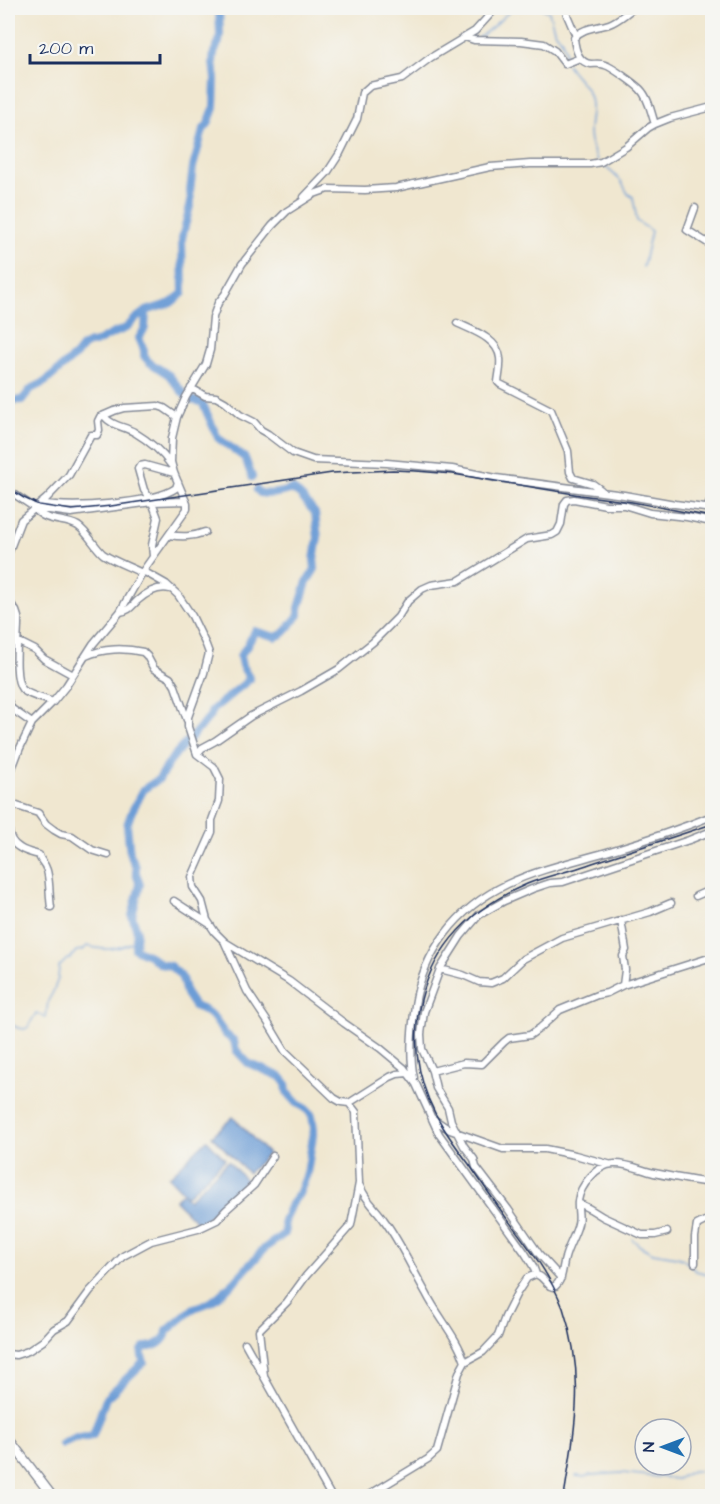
<svg xmlns="http://www.w3.org/2000/svg" width="720" height="1504" font-family="'Architects Daughter',sans-serif">
  <style>
    .water { fill: #6d9dd6; stroke: #44669a; stroke-width: 1.5 }
    .lines { fill: none; stroke-linecap: round; stroke-linejoin: round }
    .stream { stroke: #6d9dd6; stroke-width: 1.5 }
    .river { stroke: #6d9dd6; stroke-width: 8 }
    .minor-casing { stroke: #868b97; stroke-width: 9 }
    .highway-casing { stroke: #868b97; stroke-width: 11 }
    .minor { stroke: #fff; stroke-width: 6 }
    .highway { stroke: #fff; stroke-width: 8 }
    .rail { stroke: #1b2f5e; stroke-width: 1.5 }
  </style>
  <rect width="100%" height="100%" fill="#f6f6f2"/>
  <filter id="ink" filterUnits="userSpaceOnUse"><feTurbulence type="fractalNoise" baseFrequency=".0167" numOctaves="2"/><feDisplacementMap in="SourceGraphic" scale="12" xChannelSelector="R" yChannelSelector="G"/><feConvolveMatrix kernelMatrix="1 2 1 2 8 2 1 2 1" color-interpolation-filters="sRGB"/></filter>
  <filter id="wash" filterUnits="userSpaceOnUse"><feTurbulence type="fractalNoise" baseFrequency=".008" numOctaves="4" result="noise"/><feDisplacementMap in="SourceGraphic" scale="24" xChannelSelector="R" yChannelSelector="G"/><feGaussianBlur stdDeviation="1.35" result="paint"/><feColorMatrix in="noise" values="0 0 0 0 0 0 0 0 0 0 0 0 0 0 0 0 0 1.4 0 .05"/><feComposite in="paint" operator="in"/></filter>
  <g filter="url(#wash)">
    <rect width="100%" height="100%" fill="#f0e7d0"/>
    <path class="water" d="M233 1117 268 1154 248 1173 212 1136Z
      M207 1140 225 1159 187 1196 169 1177Z
      M228 1161 246 1180 200 1225 175 1200 182 1193 189 1200Z"/>
    <g class="lines">
      <path class="stream" d="M542 8 549 12 555 33 562 40 565 50V60
        M479 37C492 29 502 17 514 8
        M567 64C573 75 584 82 589 95 594 107 589 120 589 132 589 142 593 151 597 160
        M599 166 604 165 621 181 628 194 633 197 637 221 651 231 643 267
        M8 1023 18 1028 25 1029 28 1027 36 1013 46 1018 48 1001 53 992 58 979 59 967 67 959H70L76 951 83 950 87 946C106 951 117 950 135 941
        M632 1239 640 1246 653 1253 677 1257 683 1259 696 1271 712 1275
        M576 1476 585 1477 590 1475 622 1473 677 1479 692 1471H702L712 1468"/>
      <path class="river" d="M146 311 145 328 139 338 144 350V356L149 362 169 375 178 387 188 398 190 400 202 402 218 438 245 458 252 477
        M8 404 12 401 22 400 31 389 45 382 76 355 83 346 89 343H95L112 334 126 328 135 319 146 311 171 303 183 293 182 238 191 202 190 191 193 167 203 130 208 124 214 108 215 79 213 62 214 52 219 42 220 35 219 8
        M62 1444 74 1438 88 1437 93 1435 106 1398 144 1362C142 1357 140 1352 144 1347 154 1348 166 1342 167 1331L194 1308 211 1302 221 1294 236 1280 265 1248 285 1233 284 1221 291 1204 299 1194 307 1174 314 1129 312 1115 304 1107 298 1104 287 1092 286 1083 281 1077 248 1063 236 1050 234 1041 225 1034 213 1017 202 1009 194 1006 186 994 182 978 179 974 170 966 160 964 150 956 135 949 137 931 132 916 140 885 136 873V867L130 854 127 825 132 811 144 789 159 779 173 757 204 723 210 716 212 710 250 679 242 666 240 656 247 646 255 631 276 637 284 633 299 615V608L307 582 315 569 314 559 318 538 315 513 300 495 292 489C281 493 271 495 260 493L257 490"/>
    </g>
  </g>
  <g filter="url(#ink)">
    <g class="lines">
      <defs>
        <path id="minor" d="M567 8V15L576 36
          M634 8C626 13 618 21 609 24 597 28 583 27 574 38 575 49 579 63 591 64 596 64 600 63 605 65 612 67 635 84 640 89 649 98 651 113 655 124
          M465 37 474 40 521 41 544 44 555 51 565 64 580 58
          M304 197 327 173 340 153 357 119 362 93 370 86 402 79 430 58 475 31 496 8
          M695 208 687 230 711 245 712 251
          M457 323C471 330 498 338 500 358 501 366 499 374 498 382L500 384 551 410 568 451 570 472 573 478 593 484 601 490
          M191 388 205 396 216 397 225 402 240 415 254 422 261 430 268 434 293 453 313 460 387 463 452 469 496 478 624 495 675 504 712 509
          M104 416C112 426 123 426 134 432 149 441 161 450 171 465
          M8 490 35 508 71 513 152 502 186 501
          M41 503C70 509 153 504 176 488L178 482
          M707 508 712 498
          M35 509C46 523 64 518 78 526 88 533 94 546 103 554 113 561 130 567 142 573
          M169 535C182 537 192 537 205 532
          M8 554 21 520 46 499 69 475 90 437 91 435H97L99 430 98 421 100 417 114 411 124 408 158 406 164 408 177 417
          M153 556 152 545 158 518 152 502 144 490 138 469 140 466 145 465 174 473
          M143 571 166 584 178 595 192 616 206 645 209 653 204 673 188 717V727L197 754 214 767 220 779 219 801 212 820V832L192 877 193 887 202 901 207 920 215 932 225 942 289 981 344 1023 380 1048 404 1068 416 1084 439 1134 525 1253 533 1266 536 1274
          M8 600 16 611 18 617C19 633 12 677 22 689 27 695 45 699 53 702
          M120 612C129 611 131 607 137 601 146 593 158 586 170 589
          M8 641 21 643 35 650 44 659 73 675
          M86 656C103 648 125 648 143 652L147 656 154 669 170 678 175 686 187 720
          M8 701 12 709 32 723
          M197 754 202 748 215 741 251 716 301 691 339 669 373 642 398 617 408 601 422 589 431 585 458 581 527 539 552 535 557 532 561 524 564 504 567 500 574 499 606 505H624L650 513 687 517 712 522
          M8 779 20 748 32 723 53 702 66 686 93 644 120 612 143 571 187 509V504L174 473 171 462 172 438 177 417 186 397 206 364 210 350 213 317 218 303 225 294 242 264 272 226 287 211 314 194 328 189 365 190 396 188 490 167 530 164H590L601 162 626 147 648 128 655 124 670 118 712 107
          M8 801 17 806 38 813 46 824 54 830 61 834 72 836 92 850 108 855
          M14 804C7 818 4 839 20 848 26 852 32 853 39 855 40 861 44 862 46 868 50 875 49 897 51 907
          M696 896 712 889
          M174 901 208 923
          M621 920 626 950 623 956 625 970 623 985
          M225 943 247 991 267 1021 285 1051 334 1098 341 1102 349 1103 390 1077 397 1074 408 1073
          M440 969 463 975 479 982 491 983 503 978 523 959 562 938 650 912 671 903
          M432 1071 464 1063 482 1064 504 1042 509 1038 530 1035 540 1028 560 1010 597 995 607 993 623 985 712 957
          M414 1078C409 1055 412 1028 415 1005 419 979 429 955 445 934 487 878 550 869 613 850 647 840 680 829 712 816
          M432 1118 450 1130 503 1149H545L575 1155 608 1164
          M360 1186C365 1200 376 1208 384 1220 401 1243 412 1269 426 1293 438 1317 457 1337 465 1362
          M712 1194 709 1203 712 1212
          M578 1203 590 1209 603 1217 642 1235H655L667 1232
          M695 1263V1237L697 1225 705 1221 712 1219
          M561 1278 539 1254 508 1209 476 1167 474 1159 464 1146 451 1121 448 1108 436 1088 432 1071 422 1049 421 1034 424 1012 440 969 461 936 479 915 504 901 532 889 550 883 563 882 689 840 712 831
          M245 1343 331 1496
          M8 1354 16 1355 28 1351 43 1341 54 1329 68 1321 90 1291 123 1256 151 1241 198 1229 217 1220 226 1210 254 1185 273 1156
          M264 1376 259 1330 287 1302 306 1276 351 1225 359 1183 356 1112 349 1103
          M367 1496 428 1459 437 1451 459 1373 465 1362 483 1352 498 1336 505 1317 517 1293 527 1278 536 1274 541 1277 550 1286 554 1287C563 1281 562 1268 565 1258 568 1246 575 1236 578 1224 580 1216 577 1209 578 1201 580 1186 597 1164 614 1164 627 1163 641 1170 654 1173 673 1177 693 1181 712 1183"/>
        <path id="highway" d="M8 1438 52 1496"/>
      </defs>
      <use href="#minor" class="minor-casing"/>
      <use href="#highway" class="highway-casing"/>
      <use href="#minor" class="minor"/>
      <use href="#highway" class="highway"/>
      <path class="rail" d="M8 488 24 498 39 505 72 510 111 506 332 473 393 470 416 471 453 474 580 495 632 502 712 517
        M564 1496C575 1429 586 1375 563 1308 550 1274 527 1245 505 1216 493 1199 481 1182 469 1164 460 1152 451 1140 443 1127 421 1092 411 1051 419 1009 431 948 471 908 527 884 546 876 567 872 587 865 629 851 671 838 712 824"/>
    </g>
  </g>
  <rect width="720" height="1504" fill="none" stroke="#f6f6f2" stroke-width="30"/>
  <g transform="translate(663 1447) rotate(270)"><circle r="28" fill="#f6f6f2" stroke="#9ea6b7" stroke-width="1.5"/>
  <path d="M0-4.5L10 22L0 15L-10 22Z" fill="#1f6fb2"/>
  <text y="-9" font-size="16" font-weight="bold" text-anchor="middle" fill="#1b2f5e">N</text>
  </g>
  <path d="M30 54v9h130v-9" fill="none" stroke="#1b2f5e" stroke-width="3"/>
  <text x="39" y="54" font-size="18" fill="#1b2f5e" stroke="#f6f6f2" stroke-width="4.5" paint-order="stroke">200 m</text>
</svg>
